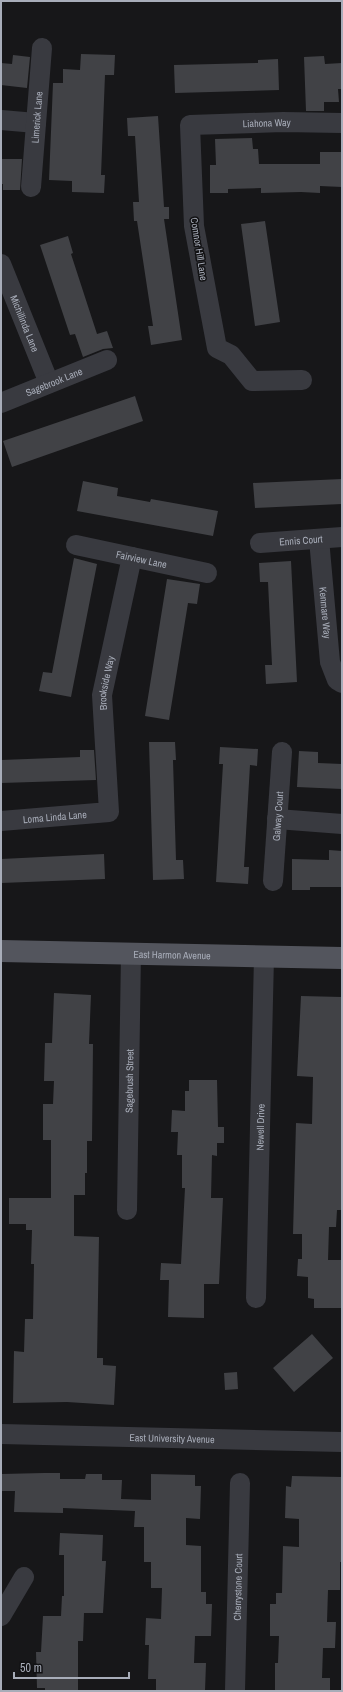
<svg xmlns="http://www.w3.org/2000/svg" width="343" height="1692" font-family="'Archivo Narrow',sans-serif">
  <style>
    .building { fill: #414246 }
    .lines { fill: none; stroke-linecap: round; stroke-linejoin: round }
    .minor { stroke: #393a40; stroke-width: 20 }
    .major { stroke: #53555d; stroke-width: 22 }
    .labels { text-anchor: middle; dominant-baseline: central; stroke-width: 3; stroke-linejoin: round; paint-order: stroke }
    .street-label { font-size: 10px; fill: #a8adb9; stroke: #121214 }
  </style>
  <rect width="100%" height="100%" fill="#171719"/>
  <path class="building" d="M81 54 115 55 114 75H105L101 175H105L104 193 72 192V181L49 180 53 83H63V69L80 70Z
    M13 55 30 57 27 88 1 85V63L12 64Z
    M324 56 325 64 342 63V89H338L339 102H324V111H306L304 57Z
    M278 59 279 90 175 93 174 65 258 63V60Z
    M158 116 164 207H169V219H164L182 340 151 345 148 326H153L137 221H134L133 202H139L135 136H128L127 118Z
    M252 138 253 149H258L259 164H320V152H342V187L320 186V193L301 192 261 193V188L228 189V193H210V165H216L215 139Z
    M1 159H22L20 190H3V184H1Z
    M265 221 280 322 255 326 241 224Z
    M68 236 73 253 71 254 97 334 107 331 113 348 103 349 83 357 75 334 70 335 40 245Z
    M135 396 143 421 12 467 3 441Z
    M342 479V504L255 508 253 483Z
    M83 481 118 488 117 496 150 502 151 499 218 511 213 536 77 511Z
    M74 558 97 564 71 697 39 691 43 672 52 673Z
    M291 561 297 682 266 684 265 665H272L268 582H260L259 563Z
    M167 579 200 584 197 604 188 603 169 720 145 716Z
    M149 742H175L176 760H173L176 860H183L184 879 153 880Z
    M220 747 258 749 257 766 250 765 244 867H249L248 884 216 882 223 764H219Z
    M80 750H94L96 780 1 783V760L80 757Z
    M299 751 318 752V763L342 764V789L297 787Z
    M329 850 342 851V887H310V890H292V859L329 860Z
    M104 854 105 879 1 883V859Z
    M54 993 91 995 89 1044H93L92 1141H87V1173H85V1195H74V1236L99 1237 97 1358H103V1365L116 1366 114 1405 67 1402 13 1403 14 1351 24 1352 25 1319H33L34 1264H31L32 1230H26V1224H9V1198H51V1140H43V1104H53L54 1081H44L45 1043H52Z
    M301 996 342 997 341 1210H337L336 1227H329L328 1260H342V1308H314V1299L308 1298V1277L297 1276 298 1259H302V1234H293L296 1123 312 1124 313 1077 297 1076Z
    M189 1080H217L218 1127H224V1143H217V1156L212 1155 211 1198H223L219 1284H204V1318L168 1317 169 1280H160L161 1263 181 1264 185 1188H182V1155H177L178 1132H171L172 1110 185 1111V1091H189Z
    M312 1334 333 1358 294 1392 273 1368Z
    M237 1372 238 1389 225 1390 224 1373Z
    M44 1473H60V1479H85L86 1474H102V1480H122L121 1499 151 1500V1474L195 1475V1486H201L200 1519 186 1518V1545L201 1546V1592H206V1604H212L211 1636H195L194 1663H206L205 1691H156V1679H148L149 1645H145L146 1618 161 1619 162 1588H151V1562H144V1527H134L135 1511 63 1508V1513L14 1512 15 1491H2V1474Z
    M292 1476 342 1477V1562H340V1590H328L327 1622H336L335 1648H323L322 1678H330V1691H275V1663H278L279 1636H270V1604H276V1593H282L283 1546 299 1547V1519L285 1518 286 1486 291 1487Z
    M60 1533 103 1535 102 1561H106L103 1613H84L83 1641H78V1691H45V1688H37L36 1652H41L43 1616H61L62 1596H64V1555H59Z"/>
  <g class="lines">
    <g class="minor">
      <path d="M1 120 36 123"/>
      <path id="s1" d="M31 187 42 48"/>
      <path id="s2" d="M1 264 49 383"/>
      <path id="s3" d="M302 380 252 381 231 355 217 348 194 226 190 125 283 122 342 123"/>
      <path id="s4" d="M1 403 107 360"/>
      <path id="s5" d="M319 539 330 662 337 680 342 683"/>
      <path id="s6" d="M260 543 342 537"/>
      <path id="s7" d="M76 545 207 573"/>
      <path d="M277 819 342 824"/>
      <path id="s8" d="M1 821 109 812 102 695 132 557"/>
      <path id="s9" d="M273 881 282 752"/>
      <path id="s10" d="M127 1210 131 953"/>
      <path id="s11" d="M256 1298 264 957"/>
      <path id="s12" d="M1 1434 342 1442"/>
      <path d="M1 1616 24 1577"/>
      <path id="s13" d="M235 1691 240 1483"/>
    </g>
    <path class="major" id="s14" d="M1 951 342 958"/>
  </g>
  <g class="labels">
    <g class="street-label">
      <text stroke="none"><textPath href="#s1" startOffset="70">Limerick Lane</textPath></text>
      <text stroke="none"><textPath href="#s3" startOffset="401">Liahona Way</textPath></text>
      <text transform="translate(199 249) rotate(81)">Comnor Hill Lane</text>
      <text stroke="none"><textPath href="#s2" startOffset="64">Michillinda Lane</textPath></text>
      <text stroke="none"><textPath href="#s4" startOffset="57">Sagebrook Lane</textPath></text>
      <text stroke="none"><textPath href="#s6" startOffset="41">Ennis Court</textPath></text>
      <text stroke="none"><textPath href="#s7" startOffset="67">Fairview Lane</textPath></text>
      <text stroke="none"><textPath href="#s5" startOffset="74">Kenmare Way</textPath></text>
      <text stroke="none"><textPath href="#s8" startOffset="238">Brookside Way</textPath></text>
      <text stroke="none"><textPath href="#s8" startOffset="54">Loma Linda Lane</textPath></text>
      <text stroke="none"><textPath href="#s9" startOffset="65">Galway Court</textPath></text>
      <text stroke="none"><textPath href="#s14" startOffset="171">East Harmon Avenue</textPath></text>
      <text stroke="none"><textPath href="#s10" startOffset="129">Sagebrush Street</textPath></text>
      <text stroke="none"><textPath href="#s11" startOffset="171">Newell Drive</textPath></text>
      <text stroke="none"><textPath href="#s12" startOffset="171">East University Avenue</textPath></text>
      <text stroke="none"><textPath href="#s13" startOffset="104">Cherrystone Court</textPath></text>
    </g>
  </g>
  <rect width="343" height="1692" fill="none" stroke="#a8adb9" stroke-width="4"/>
  <path d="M14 1672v6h115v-6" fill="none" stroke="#a8adb9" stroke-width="2"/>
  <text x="20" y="1672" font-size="12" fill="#a8adb9" stroke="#121214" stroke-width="3" paint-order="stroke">50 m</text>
</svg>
